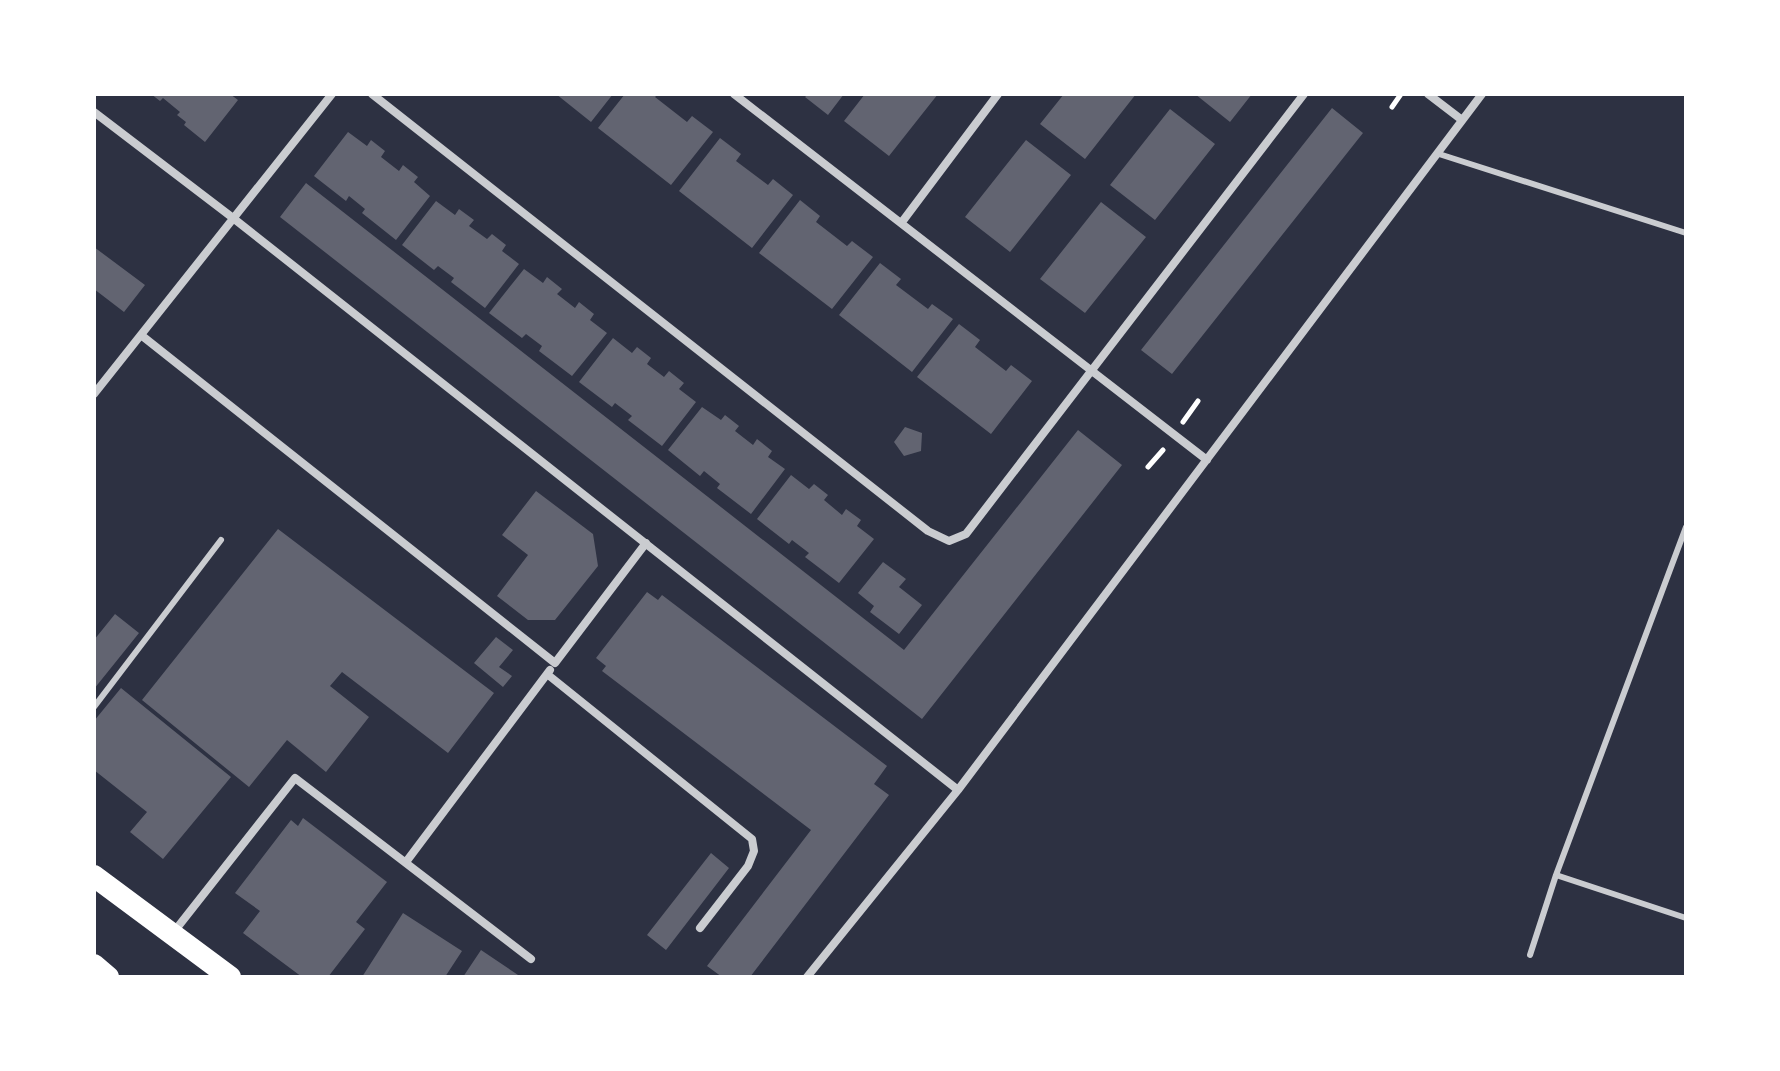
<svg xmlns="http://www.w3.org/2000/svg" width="1780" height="1071" font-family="'Roboto Condensed',sans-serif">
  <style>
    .building { fill: #626471 }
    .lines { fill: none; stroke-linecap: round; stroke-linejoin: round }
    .path { stroke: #fff; stroke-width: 5 }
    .service { stroke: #caccd0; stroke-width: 6 }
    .minor { stroke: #caccd0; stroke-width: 8 }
    .trunk { stroke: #fff; stroke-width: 22 }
  </style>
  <rect width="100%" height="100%" fill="#2d3142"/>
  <path class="building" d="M151 94H230L238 100 205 142 184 125 186 122 177 115 180 112 163 98 160 101Z
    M556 94H613L591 122Z
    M625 94H658L655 97 687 122 692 116 713 132 671 185 598 128Z
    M808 94H844L828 115 805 97Z
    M865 94H938L889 156 844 121Z
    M1064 94H1136L1085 159 1040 124Z
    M1195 94H1252L1230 122Z
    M1332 108 1363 133 1172 374 1141 350Z
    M1170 109 1215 144 1155 220 1110 185Z
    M348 132 367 146 371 140 385 151 381 157 399 171 403 165 418 177 414 182 430 196 396 240 362 213 365 209 349 196 346 201 314 176Z
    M720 138 741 154 736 161 768 185 773 179 793 195 752 248 679 191Z
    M1026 140 1071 175 1010 252 965 217Z
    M306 183 904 650 1078 430 1122 465 922 719 280 217Z
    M800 200 820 216 816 222 847 246 852 241 873 257 832 309 759 253Z
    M436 201 455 215 459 209 474 220 469 226 487 239 492 234 506 245 502 251 519 264 485 308 451 282 454 278 438 266 434 270 402 245Z
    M1101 202 1146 237 1085 313 1040 279Z
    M94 247 145 285 124 312 94 289Z
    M880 263 901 279 896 285 928 309 932 304 953 319 912 372 839 315Z
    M524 269 543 283 547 277 562 289 557 294 575 308 579 302 594 314 590 320 607 333 572 376 539 351 542 346 526 334 522 338 489 313Z
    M959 324 980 340 975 347 1006 371 1011 365 1032 381 991 434 917 377Z
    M613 338 632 353 637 347 651 358 647 364 664 377 669 371 684 383 679 389 696 402 662 446 628 420 632 416 615 403 612 407 579 382Z
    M702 407 721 420 725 415 739 426 735 431 753 445 757 439 772 451 768 457 785 469 751 514 717 488 720 484 704 471 700 476 668 450Z
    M905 427 922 433 921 451 904 456 894 442Z
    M791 475 809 489 814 484 828 495 824 500 842 515 846 509 861 520 857 526 874 539 839 583 805 557 809 553 792 540 789 544 757 519Z
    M536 491 593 534 598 566 555 620H528L497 596 528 555 502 535Z
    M278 529 494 693 448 753 342 672 330 686 369 717 326 772 287 740 249 787 142 700Z
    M883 562 906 579 899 587 922 605 899 634 870 612 874 606 858 593Z
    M647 592 658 600 662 595 887 766 874 784 889 795 750 977H722L707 966 811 830 602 671 606 666 596 658Z
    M115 614 139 633 94 689V640Z
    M496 637 513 650 499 667 512 676 503 687 474 663Z
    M121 688 231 777 163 859 130 832 147 812 94 770V721Z
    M303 818 387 882 356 922 365 929 328 977H302L243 933 260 911 235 893 291 820 298 826Z
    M711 853 729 868 666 950 647 935Z
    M403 913 462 951 445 977H362Z
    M481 950 521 977H463Z"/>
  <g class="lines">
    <path class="path" d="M1392 107 1401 94
      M1183 422 1198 401
      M1148 467 1163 450"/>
    <path class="service" d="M1439 154 1686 233
      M94 707 221 540
      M1556 875 1686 918
      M1530 955 1556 875 1686 527"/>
    <path class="minor" d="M372 94 928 531 949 541 966 534 1304 94
      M734 94 1207 460
      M1428 94 1462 120
      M94 112 233 218 958 790
      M902 222 998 94
      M141 335 555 663 646 543
      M94 394 332 94
      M547 674 752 839 754 851 748 866 700 928
      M406 862 550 670
      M173 933 295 778 531 959
      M807 977 958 790 1482 94"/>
    <path class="trunk" d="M94 876 230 977
      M94 965 108 977"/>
  </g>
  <rect width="1780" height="1071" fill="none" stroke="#ffffff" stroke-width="192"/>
</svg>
